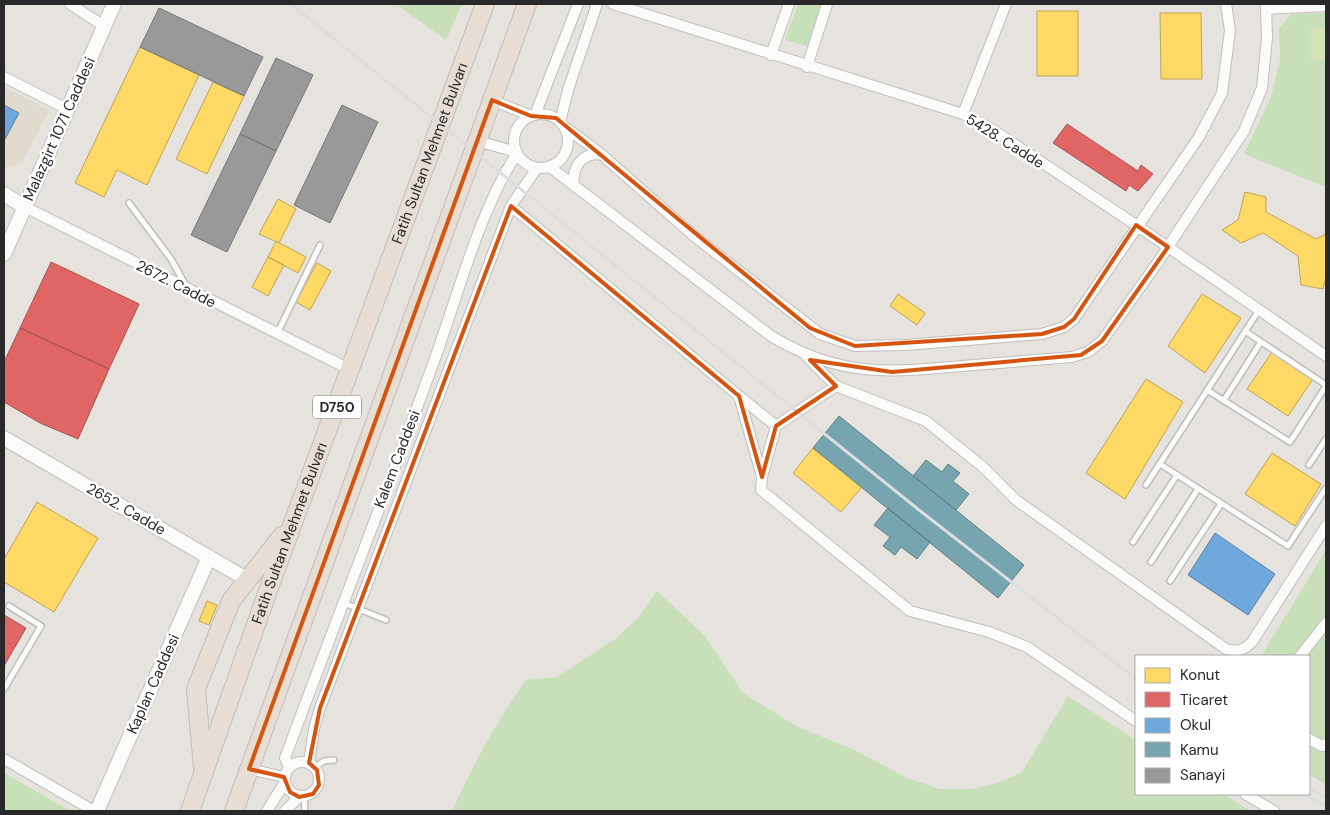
<svg xmlns="http://www.w3.org/2000/svg" width="1330" height="815" font-family="'DM Sans',sans-serif">
  <style>
    .education { fill: #e1dbcd }
    .green { fill: #c8e0b9 }
    .pitch { fill: #d2e4b7 }
    .homes { fill: #ffd966; stroke: #bfa454 }
    .shops { fill: #e06666; stroke: #a95454 }
    .schools { fill: #6fa8dc; stroke: #5a82a6 }
    .public { fill: #76a5af; stroke: #5f8087 }
    .industry { fill: #999; stroke: #777 }
    .lines { fill: none; stroke-linecap: round; stroke-linejoin: round }
    .lane-casing { stroke: #c0bfc0; stroke-width: 8 }
    .street-casing { stroke: #c0bfc0; stroke-width: 12 }
    .secondary-casing { stroke: #c0bfc0; stroke-width: 16 }
    .highway-casing { stroke: #bfbebc; stroke-width: 20 }
    .lane { stroke: #fbfbfa; stroke-width: 5 }
    .street { stroke: #fbfbfa; stroke-width: 10 }
    .secondary { stroke: #fbfbfa; stroke-width: 14 }
    .highway { stroke: #e7ddd4; stroke-width: 18 }
    .rail { stroke: #dddcde; stroke-width: 3 }
    .marked { fill: none; stroke: #d5540f; stroke-width: 4; stroke-linejoin: round }
    .labels { text-anchor: middle; dominant-baseline: central; stroke-width: 5; stroke-linejoin: round; paint-order: stroke }
    .shield { fill: #fff; stroke: #696969; stroke-width: 1 }
    .shield-label { font-size: 14px; font-weight: bold; fill: #292929 }
    .street-label { font-size: 15px; fill: #292929; stroke: #fff }
  </style>
  <rect width="100%" height="100%" fill="#e6e3de"/>
  <path class="education" d="M4 87 49 110 22 163 4 168Z"/>
  <path class="green" d="M396 4H462L446 40Z
    M798 4H822L807 46 785 40Z
    M1326 13V187L1244 154 1271 97 1280 59 1279 28 1291 14Z
    M1326 550V785L1309 774V656H1261Z
    M657 591 704 635 743 693 798 727 857 751 905 777 940 789H972L997 783 1022 772 1068 696 1136 740V794H1223L1251 811H452C473 765 496 722 526 680L557 677 615 639 638 618Z
    M4 773 71 811H4Z"/>
  <path class="pitch" d="M1311 28H1326V60H1311Z"/>
  <path class="homes" d="M1037 11H1078V76H1037Z
    M1160 13H1201L1202 79H1161Z
    M140 47 199 75 147 185 117 170 104 197 75 183Z
    M213 82 244 96 207 174 176 159Z
    M1245 192 1266 197V212L1316 239 1326 234V277L1323 289 1301 285 1298 256 1263 233 1241 243 1222 230 1238 220Z
    M278 199 296 209 279 243 259 234Z
    M276 241 306 257 298 273 268 257Z
    M268 257 284 265 268 296 252 287Z
    M317 263 331 271 310 310 296 302Z
    M64 268 87 279 77 300 86 304 91 293 106 300 101 311 108 314 118 294 139 304 117 352 95 342 105 321 96 317 92 325 79 319 82 311 74 307 64 328 41 317Z
    M898 294 925 313 917 325 890 306Z
    M1202 294 1241 318 1205 373 1168 346Z
    M1272 352 1313 379 1288 416 1247 389Z
    M79 365 106 376 85 423 59 411Z
    M1146 379 1183 402 1125 499 1086 473Z
    M813 448 862 487 841 512 793 473Z
    M1272 453 1321 484 1295 526 1245 494Z
    M37 502 98 538 54 612 4 582V559Z
    M207 601 217 605 209 625 199 621Z"/>
  <path class="shops" d="M1067 124 1138 171 1141 165 1153 174 1138 191 1129 185 1126 191 1053 143Z
    M51 262 139 304 109 369 20 328Z
    M20 328 109 369 78 439 40 423 4 402V362Z
    M4 615 26 628 4 666Z"/>
  <path class="schools" d="M4 105 19 113 4 141Z
    M1215 533 1275 574 1248 615 1188 575Z"/>
  <path class="public" d="M839 416 1024 565 998 598 813 448Z
    M926 460 942 472 948 464 960 473 953 481 969 494 956 510 913 476Z
    M888 508 930 542 917 559 901 547 895 555 883 546 890 537 874 525Z"/>
  <path class="industry" d="M159 8 263 57 244 96 140 47Z
    M276 58 313 75 276 151 240 134Z
    M342 105 378 122 330 223 294 205Z
    M240 134 276 151 227 252 191 235Z"/>
  <g class="lines">
    <defs>
      <path id="lane" d="M129 203 171 259 185 284
        M1245 331 1326 385
        M277 334 320 245
        M1207 390 1290 442 1326 386
        M1224 400 1261 342
        M1160 464 1288 546 1326 488
        M1309 465 1326 439
        M1146 485 1259 310
        M1133 542 1177 475
        M1151 562 1198 489
        M1170 581 1221 504
        M344 603 386 620
        M4 689 41 626 9 606
        M315 767 324 761 334 760
        M304 797 305 811"/>
      <path id="street" d="M70 4 104 26
        M613 4 963 114 990 128 1136 225 1326 356
        M1267 9 1326 6
        M771 55 789 4
        M807 67 827 4
        M4 77 67 109
        M492 100 531 116
        M514 141a27 27 0 1 1 54 0a27 27 0 1 1-54 0Z
        M963 114 1006 4
        M535 115 578 4
        M560 122 568 90 597 4
        M565 127 601 154 694 236 820 334 855 346 905 345 1042 334 1064 327 1074 319 1199 137 1222 93 1230 30 1226 4
        M477 141 517 152
        M550 167 771 336C839 377 886 373 962 366 999 363 1036 360 1072 357L1088 352 1102 341 1158 262 1244 131 1262 88 1267 38 1266 4
        M574 186C572 168 580 153 601 154
        M511 206 739 396 762 477
        M25 207 351 370
        M807 357 836 386 926 421 983 467 1016 500 1226 649C1237 652 1243 651 1252 642L1326 526
        M739 396 776 426 836 386
        M776 426 762 477 761 490 910 611 989 632 1027 647 1136 721
        M1300 656 1326 623
        M1309 739 1322 746 1326 744
        M4 759 94 811
        M285 779a17 17 0 1 1 34 0a17 17 0 1 1-34 0Z
        M309 763 314 729 320 708 511 206 537 168
        M289 767 285 758C334 626 385 496 433 364 458 296 478 214 517 153
        M249 769 284 777
        M1245 794 1274 811
        M267 811 285 782
        M285 811 299 797"/>
      <path id="secondary" d="M4 194 25 207
        M4 254 114 4
        M4 438 248 580
        M97 811 209 557"/>
      <g id="highway">
        <path d="M203 768 196 689 231 601 282 536"/>
        <path id="s1" d="M190 811 270 585 485 4"/>
        <path d="M234 811 527 4"/>
      </g>
    </defs>
    <use href="#lane" class="lane-casing"/>
    <use href="#street" class="street-casing"/>
    <use href="#secondary" class="secondary-casing"/>
    <use href="#highway" class="highway-casing"/>
    <use href="#lane" class="lane"/>
    <use href="#street" class="street"/>
    <use href="#secondary" class="secondary"/>
    <use href="#highway" class="highway"/>
    <path class="rail" d="M291 4 919 510 1136 679
      M1309 788 1326 798
      M1304 794 1326 807"/>
  </g>
  <path class="marked" d="M492 100 531 116 556 118 810 328 855 346 1042 334 1064 327 1074 319 1136 225 1168 247 1102 341 1081 355 892 372 810 360 836 386 776 426 762 477 739 396 511 206 320 708 309 763 317 770 319 785 313 794 299 797 290 792 284 777 249 769Z"/>
  <g class="labels">
    <rect class="shield" x="313" y="395.5" width="48" height="23" rx="4"/>
    <g class="shield-label">
      <text x="337" y="407">D750</text>
    </g>
    <g class="street-label">
      <text transform="translate(59 129) rotate(-66)">Malazgirt 1071 Caddesi</text>
      <text transform="translate(1005 141) rotate(32)">5428. Cadde</text>
      <text stroke="none"><textPath href="#s1" startOffset="700">Fatih Sultan Mehmet Bulvarı</textPath></text>
      <text transform="translate(176 284) rotate(27)">2672. Cadde</text>
      <text transform="translate(397 459) rotate(-69)">Kalem Caddesi</text>
      <text transform="translate(126 509) rotate(30)">2652. Cadde</text>
      <text stroke="none"><textPath href="#s1" startOffset="295">Fatih Sultan Mehmet Bulvarı</textPath></text>
      <text transform="translate(153 684) rotate(-66)">Kaplan Caddesi</text>
    </g>
  </g>
  <rect width="1330" height="815" fill="none" stroke="#292929" stroke-width="10"/>
  <rect x="1135" y="655" width="175" height="140" fill="#ffffff" stroke="#a9a9a9"/>
  <rect x="1145" y="668" width="25" height="15" fill="#ffd966" stroke="#a9a9a9"/>
  <text x="1180" y="680" font-size="15" fill="#292929">Konut</text>
  <rect x="1145" y="692" width="25" height="15" fill="#e06666" stroke="#a9a9a9"/>
  <text x="1180" y="705" font-size="15" fill="#292929">Ticaret</text>
  <rect x="1145" y="718" width="25" height="15" fill="#6fa8dc" stroke="#a9a9a9"/>
  <text x="1180" y="730" font-size="15" fill="#292929">Okul</text>
  <rect x="1145" y="742" width="25" height="15" fill="#76a5af" stroke="#a9a9a9"/>
  <text x="1180" y="755" font-size="15" fill="#292929">Kamu</text>
  <rect x="1145" y="768" width="25" height="15" fill="#999999" stroke="#a9a9a9"/>
  <text x="1180" y="780" font-size="15" fill="#292929">Sanayi</text>
</svg>
